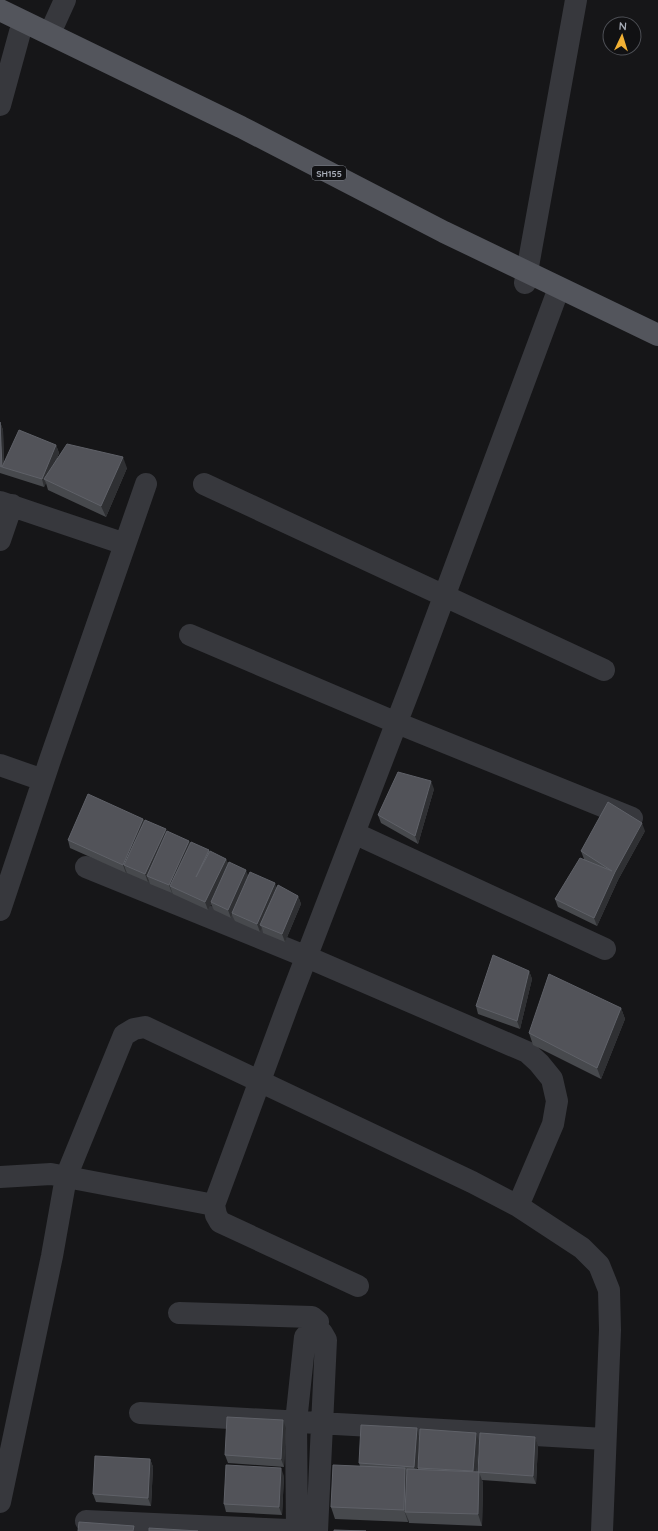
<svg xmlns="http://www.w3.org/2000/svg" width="658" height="1531" font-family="Quicksand,sans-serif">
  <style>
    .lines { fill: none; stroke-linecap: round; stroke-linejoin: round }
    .minor { stroke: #37383d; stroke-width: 22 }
    .major { stroke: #53555c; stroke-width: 22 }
    .wall { fill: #47494d }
    .shaded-wall { fill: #2f3033 }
    .building { fill: #525359; stroke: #5f6168 }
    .labels { text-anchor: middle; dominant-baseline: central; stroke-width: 4; stroke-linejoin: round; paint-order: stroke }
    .shield { fill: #111113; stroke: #7b7e86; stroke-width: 1 }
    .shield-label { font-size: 9px; font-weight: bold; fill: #a8adb8 }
  </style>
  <rect width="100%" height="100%" fill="#161618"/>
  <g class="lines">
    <path class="minor" d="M50 33 65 0
      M0 105 20 32
      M525 283 576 0
      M204 484 604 670
      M0 502 125 544
      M0 540 12 505
      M190 635 397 723 632 818
      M0 765 43 780
      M354 833 605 949
      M86 867 307 957 527 1052 539 1063 552 1079 557 1101 553 1124 518 1206
      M0 910 51 757 146 484
      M0 1177 51 1174 214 1205
      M358 1286 220 1222 216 1215 214 1205 289 1002 413 680 556 296
      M179 1313 312 1317 318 1322 316 1332
      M140 1413 605 1439
      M0 1502 52 1256 66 1177 124 1035 134 1029 145 1027 472 1182 518 1206 582 1248 599 1265 609 1290 610 1330 602 1531
      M86 1521 312 1531
      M297 1531 296 1422 305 1337 310 1332 322 1333 326 1340 317 1531"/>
    <path class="major" d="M0 10 241 127 444 232 658 335"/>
  </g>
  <path class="wall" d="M0 422 3 430 4 462 56 445 59 453 56 461 127 468 106 517 48 490 46 483 44 487 0 473Z
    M434 789 418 844 381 823 378 815Z
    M143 819 144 822 190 843 209 850V852L226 859 228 864 249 876 277 888 298 896 301 904 285 942 263 933 262 928 260 932 235 921 232 915 231 918 214 910 211 904 208 910 173 894 172 892V893L150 884 149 881 148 882 127 873 126 871V873L70 848 68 840Z
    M645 831 618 880 597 926 558 907 555 899 584 859 581 851Z
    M529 971 532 979 520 1029 478 1014 476 1006Z
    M621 1008 625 1019 601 1079 533 1045 529 1033Z
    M286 1428 284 1467 228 1463 225 1455Z
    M417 1428 419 1436 417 1469 418 1470V1468L479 1441 477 1472 535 1437 538 1445 536 1484 482 1480 483 1483 482 1526 409 1523 408 1519V1522L335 1519 331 1507 360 1466 359 1463Z
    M150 1459 153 1467 151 1506 96 1502 93 1494Z
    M284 1476 282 1515 226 1512 224 1504Z"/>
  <path class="shaded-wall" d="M0 422 3 430 4 468 2 467Z
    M56 445 59 453 47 480 44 479 46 483 44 487 42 479Z
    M123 457 127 468 106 517 101 506Z
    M431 781 434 789 418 844 415 836Z
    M143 819 146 827 124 865 126 871V873L123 865Z
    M642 823 645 831 618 880 597 926 594 918 615 872Z
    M166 829 168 837 147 876 149 881 148 882 145 874Z
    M189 841 192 849 170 886 172 892V893L169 885Z
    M226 859 229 867 211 902V904L208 910 205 902Z
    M246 870 249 878 232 913V915L231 918 228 910Z
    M275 883 278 891 260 925 262 928 260 932 257 924Z
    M298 896 301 904 285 942 282 934Z
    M529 971 532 979 520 1029 517 1021Z
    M621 1008 625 1019 601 1079 597 1068Z
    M283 1420 286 1428 284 1467 281 1459Z
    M417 1428 419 1436 417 1475 414 1467Z
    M476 1433 479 1441 476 1479 473 1471Z
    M535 1437 538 1445 536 1484 533 1476Z
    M150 1459 153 1467 151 1506 148 1498Z
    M281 1468 284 1476 282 1515 279 1507Z
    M405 1468 409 1479 405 1512 408 1519V1522L404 1510Z
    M479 1472 483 1483 482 1526 478 1514Z"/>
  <path class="building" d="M0 422 2 467 0 466Z
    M19 430 56 445 42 479 2 467Z
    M67 444 123 457 101 506 44 479Z
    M398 772 431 781 415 836 378 815Z
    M88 794 143 819 123 865 68 840Z
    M608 802 642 823 615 872 594 918 555 899 580 858 612 871 581 851Z
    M145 820 166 829 145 874 124 865Z
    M167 831 189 841 169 885 147 876Z
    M191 842 209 850 196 877 210 851 226 859 205 902 170 886Z
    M229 862 246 870 228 910 211 902Z
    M250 872 275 883 257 924 232 913Z
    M278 885 298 896 282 934 260 925Z
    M493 955 529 971 517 1021 476 1006Z
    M549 974 621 1008 597 1068 529 1033Z
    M227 1417 283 1420 281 1459 225 1455Z
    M361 1425 417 1428 414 1467 359 1463Z
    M420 1429 476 1433 473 1471 418 1468Z
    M480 1433 535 1437 533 1476 478 1472Z
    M95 1456 150 1459 148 1498 93 1494Z
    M226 1465 281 1468 279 1507 224 1504Z
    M333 1465 405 1468 404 1510 331 1507Z
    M407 1469 479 1472 478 1514 405 1512Z
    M79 1522 134 1526 133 1531H78Z
    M149 1528 198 1531H149Z
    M334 1530 366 1531H334Z"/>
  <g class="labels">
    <rect class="shield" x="312" y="166" width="34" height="14" rx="3"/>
    <g class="shield-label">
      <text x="329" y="173">SH155</text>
    </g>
  </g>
  <g transform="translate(622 36) rotate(4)"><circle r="19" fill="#111113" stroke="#4d4f55"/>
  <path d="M0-3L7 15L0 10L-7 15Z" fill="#f2b134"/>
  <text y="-6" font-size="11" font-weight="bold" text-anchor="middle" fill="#a8adb8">N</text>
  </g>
</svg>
